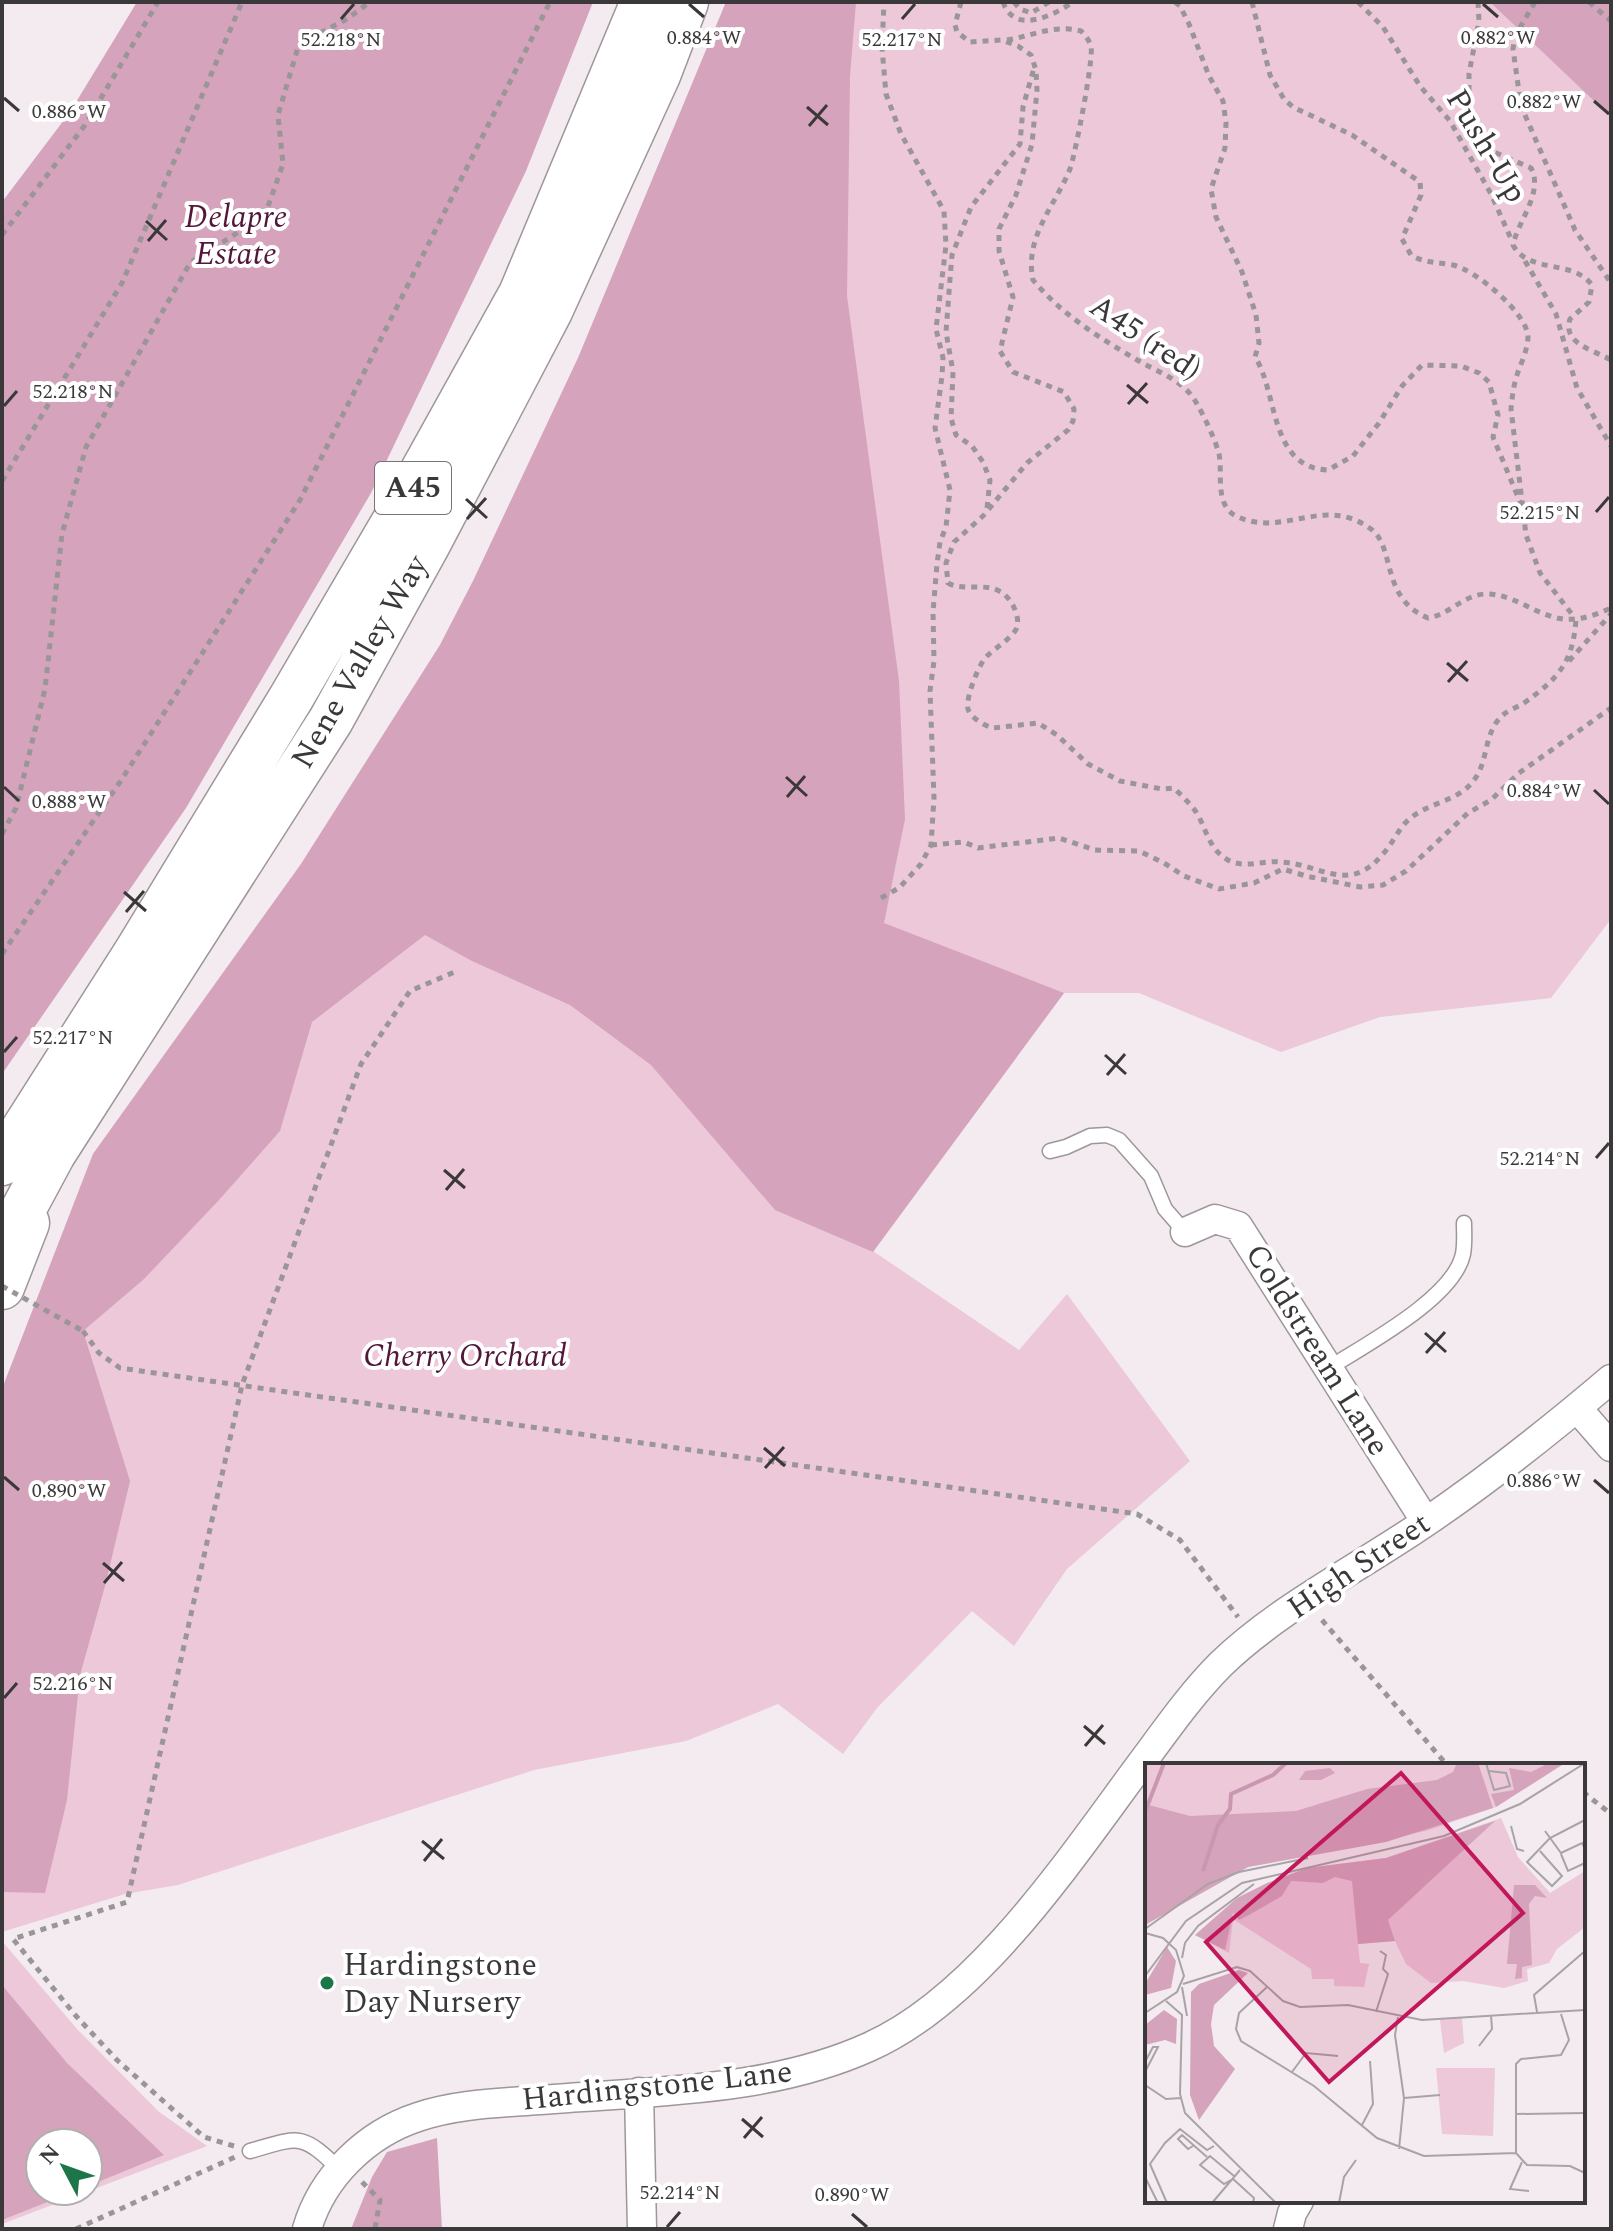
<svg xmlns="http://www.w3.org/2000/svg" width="1613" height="2231" font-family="Spectral,serif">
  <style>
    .green { fill: #ecc8d9; fill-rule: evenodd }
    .forest { fill: #d5a3bb }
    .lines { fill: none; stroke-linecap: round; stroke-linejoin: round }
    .lane-casing { stroke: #9e969a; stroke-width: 17 }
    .street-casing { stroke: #9e969a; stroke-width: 31 }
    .highway-casing { stroke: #9e969a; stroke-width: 47 }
    .path { stroke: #9a9597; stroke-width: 5; stroke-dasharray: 6 6; stroke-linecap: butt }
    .lane { stroke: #fff; stroke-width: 14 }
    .street { stroke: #fff; stroke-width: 28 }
    .highway { stroke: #fff; stroke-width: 44 }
    .path-bridge { stroke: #9a9597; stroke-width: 5; stroke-dasharray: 6 6; stroke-linecap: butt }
    .ticks { fill: none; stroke: #3b3839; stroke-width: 3 }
    .poi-dot { fill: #1d764a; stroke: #fff; stroke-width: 3 }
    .labels { text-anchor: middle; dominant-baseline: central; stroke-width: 8; stroke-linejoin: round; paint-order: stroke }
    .shield { fill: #fff; stroke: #767474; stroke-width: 2 }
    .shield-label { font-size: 30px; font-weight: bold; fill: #3b3839 }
    .street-label { font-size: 32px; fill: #3b3839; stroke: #fff }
    .park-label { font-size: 32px; font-style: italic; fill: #511639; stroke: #fff }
    .poi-label { font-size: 32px; fill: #3b3839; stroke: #fff; text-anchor: start }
    .inset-river { fill: none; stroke: #c997b0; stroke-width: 4 }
    .inset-road { fill: none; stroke: #a9a3a6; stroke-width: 2 }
    .view { fill: #c2185b; fill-opacity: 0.15; stroke: #c2185b; stroke-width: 4 }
    .inset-edge { fill: none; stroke: #3b3839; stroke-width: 4 }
    .ticks-label { font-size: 20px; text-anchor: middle; fill: #3b3839; stroke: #fff; stroke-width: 8; stroke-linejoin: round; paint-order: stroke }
  </style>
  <rect width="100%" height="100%" fill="#f3ebef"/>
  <path class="green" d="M726 2H1611V919L1551 998 1380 1017 1281 1052 1139 993H1064L873 1251 1019 1350 1067 1294 1190 1461 1067 1569 1014 1646 972 1611 877 1708 843 1754 778 1704 686 1741 534 1770 178 1885 125 1894 2 1932V1389L93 1154 301 864 440 645 473 581 578 358Z
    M2 1941 77 2029 158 2111 207 2146 2 2224ZM40 2143H88V2191H40Z"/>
  <path class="forest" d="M137 2H593L526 171 371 493 186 808 2 1074V202L70 112Z
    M726 2H856L850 76 847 296 899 681 905 819 884 923 1064 993 873 1252 775 1210 651 1065 570 1005 472 961 425 935 312 1022 280 1131 219 1200 144 1279 83 1331 130 1481 105 1586 80 1675 67 1800 45 1893 2 1892V1389L93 1154 301 864 440 645 473 581 578 358Z
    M1490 2H1611V117Z
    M2 1985 67 2063 164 2155 88 2186V2143H40V2191H75L2 2220Z
    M437 2138 442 2229H351L372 2177 387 2152Z"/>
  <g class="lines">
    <defs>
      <path id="lane" d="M1050 1151 1066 1147 1090 1136 1107 1135 1119 1140 1151 1176 1165 1209 1185 1232
        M1329 1368C1365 1345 1454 1298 1463 1254 1465 1244 1464 1232 1464 1223
        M250 2151C299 2137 301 2132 339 2169"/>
      <path id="street" d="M1185 1232 1215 1219 1238 1226 1426 1522
        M1577 1408 1611 1447
        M639 2092 642 2229
        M307 2229C322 2177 366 2134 418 2117 456 2104 499 2103 539 2100 649 2091 767 2093 869 2047 982 1997 1076 1850 1149 1753 1171 1723 1194 1691 1221 1664 1278 1609 1357 1569 1423 1524 1488 1480 1551 1430 1611 1379
        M1288 2229 1292 2213 1299 2201"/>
      <path id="highway" d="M2 1163 137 951 291 698 401 510 521 294 643 2
        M2 1249 53 1154 331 720 428 544 550 311 658 75 686 2
        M2 1287 27 1223"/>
    </defs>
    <use href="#lane" class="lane-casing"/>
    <use href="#street" class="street-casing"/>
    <use href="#highway" class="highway-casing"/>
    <path class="path" d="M961 2 955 25 957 32 970 42 1002 40 1018 46 1031 55 1036 70 1037 90 1032 144 1016 195 999 229V251L1013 297 1000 351 1013 372 1064 392 1074 409 1073 421 1068 430 1027 463 983 516 954 542 946 563 948 583C966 593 990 579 1007 597 1014 604 1022 622 1015 631 1008 641 995 648 986 657 979 664 965 699 968 709 971 718 985 726 993 728L1038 723 1057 735 1088 764 1120 781 1162 789 1174 788C1183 797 1192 805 1198 815 1207 832 1210 850 1228 860 1244 869 1264 860 1282 862 1322 865 1349 894 1382 855 1393 844 1399 826 1412 817 1431 802 1459 801 1474 780 1488 762 1484 736 1499 719 1505 711 1516 708 1524 703 1559 678 1573 662 1576 619
      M1003 2C1014 35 1053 16 1073 2
      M1014 2 1020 9 1031 13 1049 2
      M1175 2 1180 6 1189 24 1209 76 1223 101 1226 123 1225 148 1211 189 1216 217 1242 272 1256 315 1259 343 1255 357C1278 392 1269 468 1328 470L1353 456 1379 423 1402 386 1422 365 1461 366 1479 373 1489 382 1498 415 1493 437 1523 509
      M1252 2 1270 75 1284 99 1293 107 1352 135 1420 182 1421 195 1402 239 1411 255C1424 263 1438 262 1453 265 1475 270 1526 312 1528 336 1528 350 1520 365 1516 378 1513 389 1512 399 1511 409L1526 535 1540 573 1575 618
      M1358 2 1383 27 1420 86 1450 121 1491 194 1512 241
      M1478 2 1479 21 1469 74V95L1464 113V126L1468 134 1485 148 1531 168C1544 192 1518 221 1513 245 1528 274 1573 259 1592 285L1589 302 1570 319C1562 344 1594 350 1611 360
      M1535 2 1515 36 1513 49 1521 106 1575 230 1611 283
      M1589 2 1611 21
      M1007 40C1032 36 1054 24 1081 31 1085 35 1089 40 1091 46 1094 59 1075 155 1070 169 1055 206 1024 237 1033 280 1061 314 1101 339 1139 361 1160 373 1185 381 1197 404 1205 418 1215 439 1219 454 1223 472 1214 505 1236 516 1283 539 1323 494 1371 529 1396 548 1380 598 1428 618 1449 615 1463 595 1485 594 1517 593 1543 623 1575 619 1587 618 1600 613 1611 608
      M2 235 85 125 158 2
      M1525 261 1556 314 1577 388 1611 446
      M2 481 122 283 242 2
      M987 508 990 480 983 462 972 446 956 435 951 418 953 372 946 332 950 279 952 255 971 207 1020 144 1023 107 1034 68
      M1569 661 1611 614
      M2 834 16 808 45 689 62 534 86 447 190 263 265 215 283 164 278 115 299 44 347 19 370 2
      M931 845 964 842 978 848 1059 838 1095 850 1139 851 1164 863 1184 876 1219 889 1254 883 1283 869 1306 876 1360 887 1383 885 1406 871 1468 813 1491 800 1519 773 1611 708
      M881 898 899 888 921 864 931 845 934 798 930 691 934 661 933 612 937 564 940 542 946 527 950 490 935 428 942 376 943 358 936 329 946 245 944 211 901 134 886 94 882 48 884 2
      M2 954 120 782 300 500 550 2
      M83 1331 99 1353 120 1368 1137 1514 1180 1540 1238 1617
      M1322 1620 1447 1765
      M1509 1765H1523
      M1583 1792 1611 1814
      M234 2146 204 2137 117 2060 76 2016 13 1939 127 1902 242 1385 361 1064 410 991 457 971
      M362 2182 380 2200 375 2229
      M76 2229 235 2157"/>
    <use href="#lane" class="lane"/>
    <use href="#street" class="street"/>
    <use href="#highway" class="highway"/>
    <path class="path-bridge" d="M2 1286 83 1331"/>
  </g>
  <path class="ticks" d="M689 4 704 17M1483 4 1498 17M341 19 354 4M902 19 915 4M4 98 19 111M1594 101 1609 114M807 107 828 125M809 126 827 105M146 221 167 240M148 241 166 220M1127 385 1148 403M1128 404 1147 383M4 406 17 391M466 499 487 518M1596 512 1609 497M467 519 486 498M1447 663 1468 681M1448 682 1467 661M786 777 807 796M4 787 19 801M1594 790 1609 804M787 797 805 776M124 892 146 911M126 912 144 891M4 1052 17 1037M1105 1055 1126 1074M1107 1075 1125 1054M1596 1158 1609 1143M444 1170 465 1188M446 1190 464 1169M1425 1333 1446 1352M1426 1353 1445 1332M764 1448 785 1466M765 1468 784 1447M4 1477 19 1490M1594 1480 1609 1493M103 1563 124 1581M104 1583 122 1562M4 1698 17 1683M1084 1726 1105 1744M1085 1746 1103 1725M422 1841 444 1859M424 1861 442 1839M742 2119 763 2137M744 2138 762 2117M852 2214 867 2227M667 2227 680 2212"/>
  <circle class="poi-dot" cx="327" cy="1983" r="8"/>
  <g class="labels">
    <rect class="shield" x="375" y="462" width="76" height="52" rx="6"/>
    <g class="shield-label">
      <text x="413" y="488">A45</text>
    </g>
    <g class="street-label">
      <text transform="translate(1486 146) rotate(59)">Push-Up</text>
      <text transform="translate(1145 338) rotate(34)">A45 (red)</text>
      <text transform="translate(360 662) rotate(-60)">Nene Valley Way</text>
      <text transform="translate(1317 1350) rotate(58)">Coldstream Lane</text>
      <text transform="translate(1359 1566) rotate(-34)">High Street</text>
      <text transform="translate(657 2086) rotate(-6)">Hardingstone Lane</text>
    </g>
    <g class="park-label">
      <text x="236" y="217">Delapre<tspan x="236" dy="37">Estate</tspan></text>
      <text x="465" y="1356">Cherry Orchard</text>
    </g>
    <g class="poi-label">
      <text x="343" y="1965">Hardingstone<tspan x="343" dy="37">Day Nursery</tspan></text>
    </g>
  </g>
  <g transform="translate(1145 1763)">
    <rect width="440" height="440" fill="#f3ebef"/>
    <path d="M0 0H420L351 44 281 68 103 104 0 162ZM356 55 373 94 405 130 440 108V164L412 186 404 200 382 206 383 218 359 225 318 218 286 220 261 201 250 178 213 181 215 200 224 201 219 224 189 223V216H167L166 206 88 156 84 190 50 172 122 120 162 105 241 95ZM317 255 319 280 299 290 295 257ZM291 305H350L348 373 297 371Z" fill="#ecc8d9"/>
    <path d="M312 0H333L348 45 241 79 103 104 0 162V41L45 53 151 48 222 26 292 17 308 9ZM404 0H420L351 44 346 31 369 27 364 5 386 9ZM185 5 190 10 176 17H154L160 8ZM350 58 243 157 250 178 213 181 207 118 190 114 178 120 146 118 137 133 104 152 94 157 88 150 80 187 50 172 92 135 122 120 162 105 241 95ZM369 122H390L402 135 390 133 384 141 387 202 377 204V215L370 216 372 201H362ZM22 184 31 198 26 225 0 232V221ZM94 207 103 210 69 242 66 261 69 283 90 306 54 357 45 332 46 229 54 221ZM19 247 32 256 31 281 20 277 0 282V262Z" fill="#d5a3bb"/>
    <path class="inset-river" d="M0 49 19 0M58 108 73 62 85 46 86 31 128 12 141 0"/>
    <path class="inset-road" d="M341 0 349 27 365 23 361 10 344 8M366 63 372 86 379 88M400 68 416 90 437 80 440 86M395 88 417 113 407 123 382 99 405 75 440 57M416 91 423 108 440 100M0 166 63 121 94 109 163 95M0 170 18 175 31 187 39 213 32 229 0 250M37 195 40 180 53 163 109 121M0 213 41 158 97 120 299 73 375 41 440 0M38 221 92 204 105 208 138 238 155 244 203 242 277 257 440 247M37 224 42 253M122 224 94 250 91 266 96 278 169 323 232 375 279 393 371 390M21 238 37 252 35 331 40 350 131 440M231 249 243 211 238 206 241 192 235 188M392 249 389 232 440 188M416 251 424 277 416 292 376 296 371 301V390L382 402 425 403 440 410M253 254 250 272 259 335 254 386M334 283 347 266 346 252M0 299 8 284H13L0 309M147 309 161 290 193 293M0 322 21 336 36 335M259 335 295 332M371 351 440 350M217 362 228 341 225 298M48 383 43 386 33 376 37 372 62 394M377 399 365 426 384 428M0 414 13 440M87 415 109 435 108 440M86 417 79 421 55 402 65 393 89 413M22 440 5 401 20 380 35 366 62 387 69 383M67 440 95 407M194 440 199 414 211 397"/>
    <path class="view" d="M256 10 378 150 184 319 61 179Z"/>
    <rect width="440" height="440" class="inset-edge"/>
  </g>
  <g class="ticks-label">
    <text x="1498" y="44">0.882°W</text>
    <text x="704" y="44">0.884°W</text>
    <text x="341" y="46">52.218°N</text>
    <text x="902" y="46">52.217°N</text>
    <text x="1544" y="108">0.882°W</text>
    <text x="69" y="118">0.886°W</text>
    <text x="73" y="398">52.218°N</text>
    <text x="1540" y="519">52.215°N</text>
    <text x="1544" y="797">0.884°W</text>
    <text x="69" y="808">0.888°W</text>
    <text x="73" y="1044">52.217°N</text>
    <text x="1540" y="1165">52.214°N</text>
    <text x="1544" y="1487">0.886°W</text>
    <text x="69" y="1497">0.890°W</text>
    <text x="73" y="1690">52.216°N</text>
    <text x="680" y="2199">52.214°N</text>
    <text x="852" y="2201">0.890°W</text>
  </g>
  <rect width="1613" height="2231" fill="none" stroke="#3b3839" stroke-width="8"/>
  <g transform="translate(64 2167) rotate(311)"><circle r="38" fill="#ffffff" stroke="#b1afb0" stroke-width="2"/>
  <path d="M0-6L14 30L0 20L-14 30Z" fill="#1d764a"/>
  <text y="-12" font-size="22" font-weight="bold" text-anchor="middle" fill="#3b3839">N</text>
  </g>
</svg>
